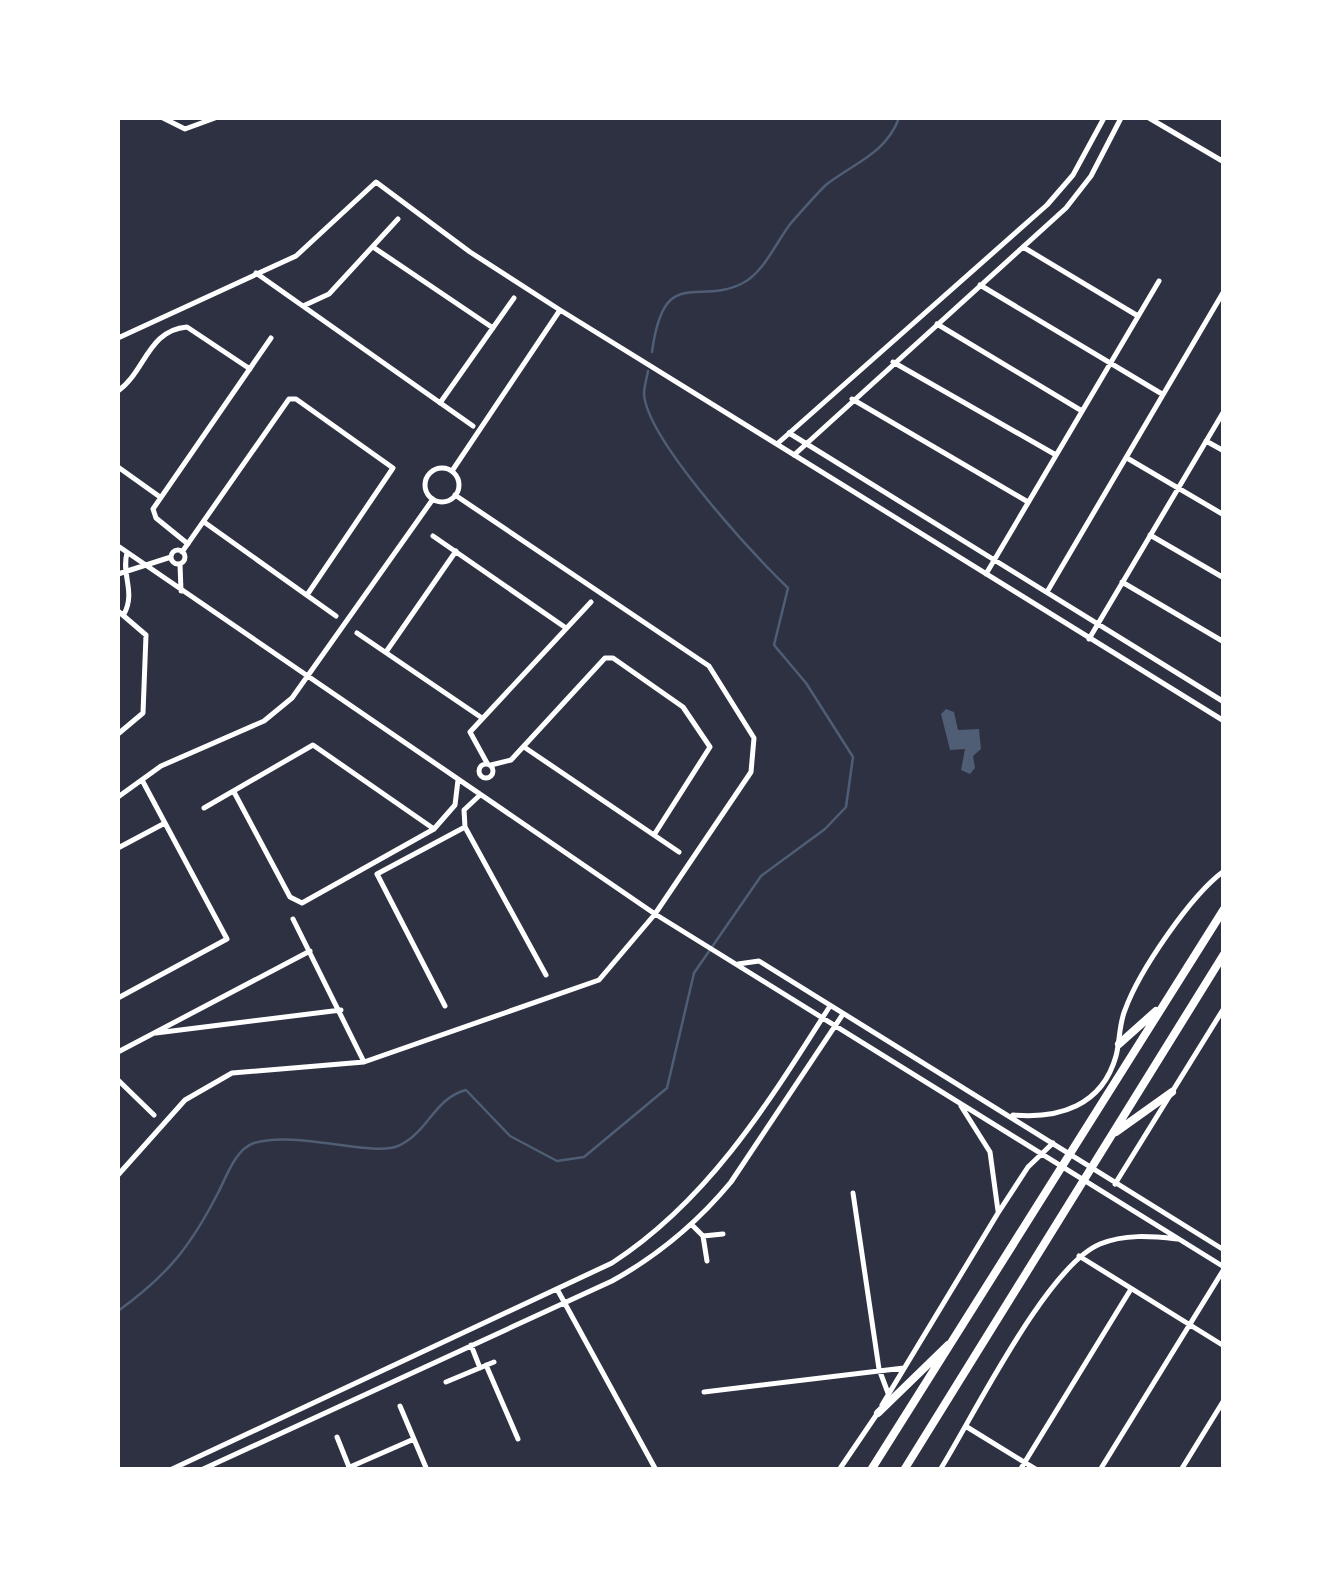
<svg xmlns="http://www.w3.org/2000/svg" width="1341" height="1587" font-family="Commissioner,sans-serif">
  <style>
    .water { fill: #4f5d75 }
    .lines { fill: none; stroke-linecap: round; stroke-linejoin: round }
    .stream { stroke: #4f5d75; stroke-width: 2.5 }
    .minor { stroke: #fff; stroke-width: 5 }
    .primary { stroke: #fff; stroke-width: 8 }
  </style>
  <rect width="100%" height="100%" fill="#2d3142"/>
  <path class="water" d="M946 709 954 712 958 730 979 729 981 749 973 756 975 768 970 774 961 770 965 749 950 750 941 714Z"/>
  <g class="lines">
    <path class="stream" d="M652 352C664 263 697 307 743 283 765 271 776 242 791 223 800 213 818 192 827 184 856 162 886 153 899 118
      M118 1311C168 1275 191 1246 219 1191 227 1175 236 1149 254 1143 295 1130 372 1157 398 1146 428 1133 434 1098 466 1090L510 1136 557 1161 584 1157 667 1088 694 973 761 876 825 829 846 807 853 757 806 683 774 645 788 588C753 554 647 440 644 394 644 387 647 377 648 371"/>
    <path class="minor" d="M163 118 185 129 215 118
      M1149 118 1224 162
      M373 247 493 328
      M1023 247 1138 316
      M256 273 473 426
      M980 285 1162 394
      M303 306 329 294 398 219
      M937 324 1082 411
      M118 338 296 256 376 182 470 252 560 310 1224 721
      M893 362 1056 455
      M118 391C145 372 148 330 187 327L250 369
      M852 399 1028 502
      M440 403 514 298
      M789 433 1224 702
      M1206 441 1224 451
      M777 444 1047 205 1073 175 1104 118
      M794 455 1066 208 1091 176 1121 118
      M1127 458 1224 515
      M118 467 160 497
      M425 485a17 17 0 1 1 34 0a17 17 0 1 1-34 0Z
      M452 471 560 310
      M204 522 336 616
      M1150 535 1224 578
      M433 536 566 628
      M188 544 156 518 153 509 271 338
      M118 546 655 914 1224 1267
      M171 557a7 7 0 1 1 14 0a7 7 0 1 1-14 0Z
      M182 552 289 399H296L393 468 307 595
      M180 564 181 591
      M118 574 171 557
      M986 574 1159 281
      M1122 582 1224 642
      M1047 592 1224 291
      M118 611 146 635 143 713 118 734
      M124 614C136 592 121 575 127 553
      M357 633 482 718
      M1089 639 1224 411
      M386 652 456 551
      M524 747 679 852
      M487 763 470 732 591 602
      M479 771a7 7 0 1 1 14 0a7 7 0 1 1-14 0Z
      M491 765 511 760 605 658H613L683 707 710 747 654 835
      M234 792 290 897 302 903 434 829 455 805 458 780
      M480 795 464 810 465 827 546 975
      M118 797 161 766 264 721 292 698 433 499
      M204 808 313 745 434 829
      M118 848 165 823
      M293 919 364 1062
      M738 964 759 961 1224 1250
      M118 998 227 939 142 780
      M445 1006 377 874 465 827
      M156 1033 341 1010
      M118 1052 310 951
      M118 1080 154 1115
      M961 1106 990 1152 998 1211
      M1013 1115C1059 1119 1102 1106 1116 1056 1120 1041 1119 1024 1125 1010 1139 971 1191 895 1224 871
      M118 1175 185 1100 232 1073 364 1062 599 980 655 914 751 772 754 738 709 666 455 495
      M1115 1184 1224 1008
      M853 1193 879 1369 888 1393
      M692 1225 703 1236 707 1261
      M703 1236 723 1234
      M1079 1256 1224 1346
      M557 1289 656 1470
      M471 1345 480 1368
      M486 1365 518 1439
      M446 1382 494 1362
      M704 1392 904 1368
      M882 1405 998 1213 1028 1167 1053 1143
      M400 1406 427 1470
      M967 1427 1037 1470
      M337 1437 349 1467
      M350 1467 414 1439
      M170 1470 612 1263C709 1200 769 1102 830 1006
      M201 1470 612 1281C659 1255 697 1223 731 1182L843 1014
      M839 1470 877 1414
      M940 1470C973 1417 1047 1266 1100 1244 1125 1234 1150 1236 1177 1239
      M1020 1470 1131 1289
      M1100 1470 1224 1269
      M1181 1470 1224 1400"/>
    <path class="primary" d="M1119 1044 1156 1011
      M1116 1132 1172 1092
      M878 1413 948 1345
      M871 1470 1224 909
      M904 1470 1224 954"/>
  </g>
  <rect width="1341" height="1587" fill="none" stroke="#ffffff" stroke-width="240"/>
</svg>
